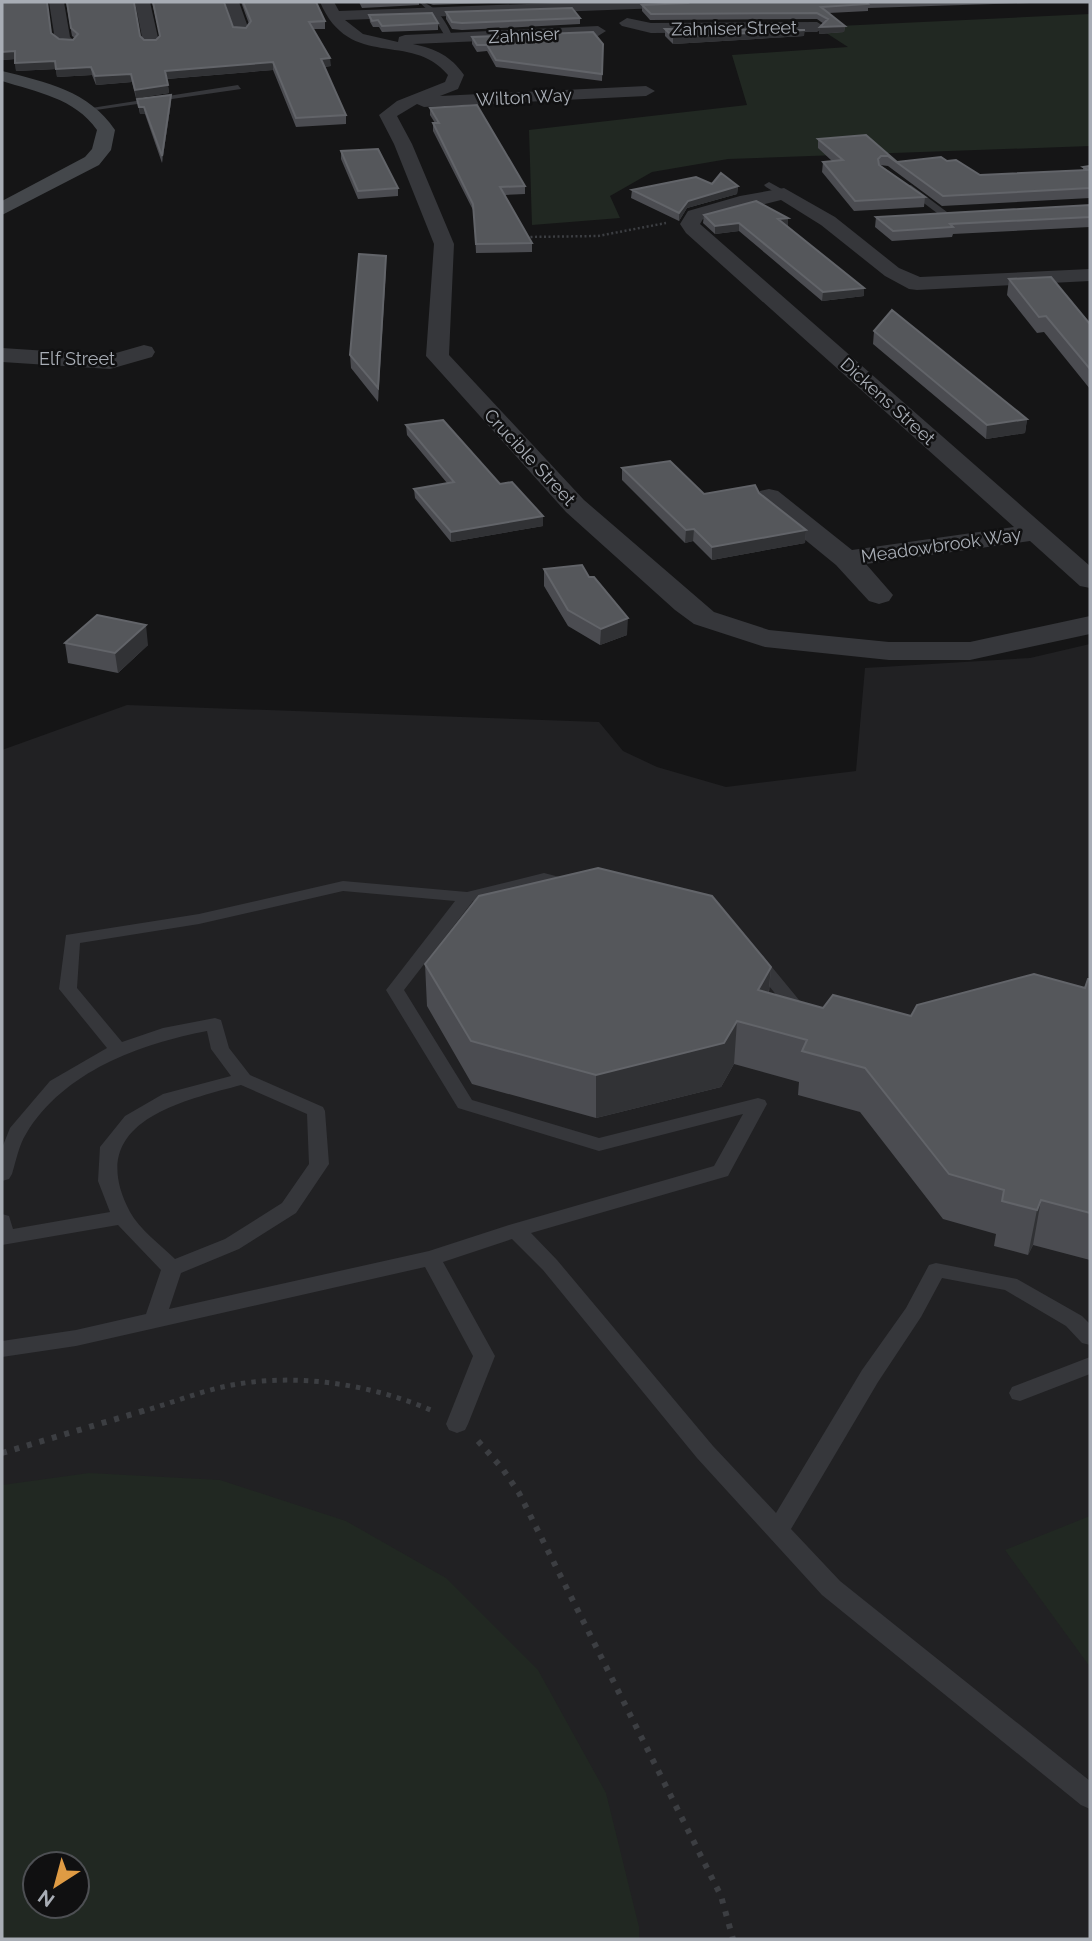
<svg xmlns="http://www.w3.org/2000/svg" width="1092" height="1941" font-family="Raleway,sans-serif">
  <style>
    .built { fill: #212123; fill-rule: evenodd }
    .green { fill: #212822; fill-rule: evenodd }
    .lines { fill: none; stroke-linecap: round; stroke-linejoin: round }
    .path-far2 { stroke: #3c3e42; stroke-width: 2.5; stroke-dasharray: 2 2.5; stroke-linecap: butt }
    .path-far1 { stroke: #3c3e42; stroke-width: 5; stroke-dasharray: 4.5 6; stroke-linecap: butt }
    .path { stroke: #3c3e42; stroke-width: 6; stroke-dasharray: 5 8; stroke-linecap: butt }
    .lane { fill: #36373b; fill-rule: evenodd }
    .street { fill: #36373b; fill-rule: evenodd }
    .secondary { fill: #44474b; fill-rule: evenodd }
    .wall { fill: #4b4c51 }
    .shaded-wall { fill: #313235 }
    .building { fill: #55575b; stroke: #626469; stroke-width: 2 }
    .labels { text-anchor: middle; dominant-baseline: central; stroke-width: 5; stroke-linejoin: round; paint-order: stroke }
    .far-street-label { font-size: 18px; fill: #a8adb5; stroke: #101011 }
  </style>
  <rect width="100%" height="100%" fill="#151516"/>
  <path class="built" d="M1090 644V1939H2V750L127 705 599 722 623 751 657 767 726 787 856 771 865 668 1030 658ZM35 1864H77V1906H35Z"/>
  <path class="green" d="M1090 14V146L728 159 652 172 610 196 620 218 532 225 529 130 747 105 732 55 848 47 817 27Z
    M89 1473 220 1480 346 1521 446 1578 538 1670 606 1793 639 1927V1939H2V1485ZM35 1864H77V1906H35Z
    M1090 1516V1667L1005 1550Z"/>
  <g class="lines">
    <path class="path-far2" d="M526 237 598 236 666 223"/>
    <path class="path-far1" d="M140 1412C169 1404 198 1392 227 1386 295 1372 371 1384 433 1411"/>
    <path class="path" d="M478 1441 502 1468 519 1493 721 1896 733 1939
      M2 1453 146 1410"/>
    <path class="lane" d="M419 2C435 2 450 27 454 41H448L431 13Z
      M238 85 241 89 89 111 85 109Z
      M769 182 787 192 789 194 781 196 766 187 764 185Z
      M905 185H911L947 212V216H941L905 189Z
      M544 873 579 882 581 886 573 891 544 883 473 901 404 990 472 1100 599 1138 758 1098 765 1100 767 1104 728 1176 531 1233 557 1260 713 1446 776 1513 862 1370 906 1308 929 1265 936 1263 1017 1279 1082 1316 1090 1324V1345L1082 1343 1066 1326 1005 1290 942 1278 921 1317 878 1382 791 1529 840 1581 1090 1781V1809L1081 1805 822 1595 697 1458 543 1270 512 1239 443 1262 495 1356 468 1424 465 1430 457 1433 449 1430 446 1424 473 1356 425 1267 76 1346 2 1357V1341L76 1330 146 1314 161 1270 118 1225 2 1245V1214L9 1216 13 1229 110 1212 98 1181 100 1147 125 1116 163 1094 231 1076 211 1049 207 1031C140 1044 64 1071 26 1134 19 1145 16 1161 12 1174L9 1179 2 1181V1148L10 1128 50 1081 107 1048 59 989 66 935 199 914 343 881 467 892ZM343 891 455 901 386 990 458 1108 599 1151 743 1114 714 1166 509 1225 429 1251 169 1309 181 1273 239 1249 296 1213 329 1164 325 1111 323 1107 250 1075 229 1048 221 1020 215 1018 163 1028 122 1042 77 988 80 943 199 924ZM241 1085 307 1114 309 1164 282 1203 225 1239 175 1259C161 1245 139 1229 130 1212 83 1123 178 1102 241 1085Z
      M756 954 762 955 804 1006 807 1010 804 1014H792L750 963 747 959 750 955Z
      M1090 1357V1374L1020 1401 1012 1399 1009 1393 1012 1387Z"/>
    <path class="street" d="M2 2H34L26 7 2 8Z
      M49 2H64L70 37 76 42 74 45H62L55 40Z
      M135 2H150L159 42 157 45H145L143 42Z
      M225 2H239L249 30 247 33H235Z
      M320 2H334L339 11 579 2H695L688 7 345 20 363 34 398 42 399 37 405 35 598 26 606 31 598 36 413 44C436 49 451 56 464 75L458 89 440 96 646 86 655 91 646 96 424 107 417 104 397 116 412 144 454 244 449 355 584 500 714 612 769 630 889 642H970L1090 616V634L970 660H889L765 647 694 624 675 610 566 512 426 356 434 244 394 144 379 115 397 101 445 82 448 75C411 30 350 72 320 2Z
      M627 18 651 23 817 22 825 27 817 32 651 33 622 26 619 23Z
      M784 188 835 217 899 268 920 277 1090 269V281L917 290 909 289 885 276 821 225 781 200 703 219 700 224 1090 566V588L1080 586 1030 541 866 564 893 595 889 601 879 604 869 601 836 565 760 503 756 497 760 491 769 489 778 491 852 550 1014 527 686 233 680 224 688 211 740 196Z
      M144 345 152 347 155 352 152 357 110 369 2 362V348L109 355Z"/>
    <path class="secondary" d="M2 71C46 82 89 91 115 130L111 150 99 165 2 215V201L85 157 92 149 97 130C75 98 36 92 2 81Z"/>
  </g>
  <path class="wall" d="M66 2 140 36 144 40H156L160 36 152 2H224L233 27 246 28 249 24 241 2H316L325 21V29H313L331 66 324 67 346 115V124L296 127 273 70 167 79 169 93 136 98 132 82 96 85 92 75 57 77 56 69 16 71 15 59 2 60V3L51 33 59 39 73 40 75 38 72 36Z
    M359 2H419V5L362 8Z
    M425 2H516L433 5Z
    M690 2H1031L1030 3 868 8V11L829 13 845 26 844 32 819 34 820 27 824 24 817 19 650 20 642 11V5L688 3Z
    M446 12 580 18V24L462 30 452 29 446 19Z
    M369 15 438 23V30L382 32 379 27H373L370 22Z
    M665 29 804 36 673 44 665 36Z
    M472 37 603 44 602 81 496 67 487 51 477 52 472 44Z
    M171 95V102L162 163 145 114H140L137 99Z
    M430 108 525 186V194L505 195 532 243V252L476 253 474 212 433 131V123H435L430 115Z
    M866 135 897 162 947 161 980 175 1083 171V167L1090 166V198L942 206 888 166 880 165 925 197 924 207 854 211 822 172 823 162 832 161 818 148V139Z
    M341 151 398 188V196L358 199 341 159Z
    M712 184 738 186 737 194 687 208 679 221 631 198 632 190Z
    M1090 205V227L953 234 952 237 892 241 875 227 876 217Z
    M704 215 788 218 787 226 864 296 822 301 739 231 715 234 703 223Z
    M386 256V268L378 402 351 368 350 355Z
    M1009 279 1090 324V389L1044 332 1037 333 1007 295Z
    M874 331 1027 419 1025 433 986 439 873 344Z
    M406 425 500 484 543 516V526L451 542 415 498 414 489 447 483 407 435Z
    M622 468 704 494 759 493 806 530 805 543 712 560 693 541 685 543 622 480Z
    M544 569 589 577 627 635 600 645 568 626 544 586Z
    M65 643 148 645 118 673 68 663Z
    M425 964 771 967 769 993 823 1008 911 1016 1085 988 1090 979V1260L1033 1245 1028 1255 994 1246 996 1234 943 1219 860 1112 798 1095 799 1082 734 1064 721 1087 596 1118 472 1084 427 1006Z"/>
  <path class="shaded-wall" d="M845 26 844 32 819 34 820 27Z
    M805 30 804 36 673 44V37Z
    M15 51 16 59 2 60V52Z
    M330 58 331 66 321 67V59Z
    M55 61 91 67 92 75 57 77 56 69 16 71 15 63Z
    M273 62V70L166 79 165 71Z
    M131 74 132 82 96 85 95 76Z
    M168 85 169 93 136 98 135 90Z
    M171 95V102L162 163V156Z
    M139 107H144L145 114H140Z
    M738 186 737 194 687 208 679 221V213L688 201Z
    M788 218V226L778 227V219Z
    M739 223V231L715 234V226Z
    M386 256V268L378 402V388Z
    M864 288V296L822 301 823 292Z
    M1027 419 1025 433 986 439 987 425Z
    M543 516V526L451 542V532Z
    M694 529 693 541 685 543 686 530Z
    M806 530 805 543 712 560V547Z
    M628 618 627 635 600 645 601 629Z
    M146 625 148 645 118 673 115 653Z
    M771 967 767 1010 758 990Z
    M737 1021 734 1064 721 1087 596 1118V1075Z
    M1041 1200 1033 1245 1028 1255 1037 1210Z"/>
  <path class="building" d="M26 2H47L51 33 59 39 73 40 78 34 71 28 67 2H134L140 36 144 40H156L160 36 153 2H224L233 27 246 28 251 21 243 2H316L325 21 309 22 330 58 321 59 346 115 296 118 273 62 165 71 168 85 135 90 131 74 95 76 91 67 56 69 55 61 15 63V51L2 52V3Z
    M690 2H866L868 4 821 7 845 26 820 27 828 19 817 13 651 14 642 5 688 3Z
    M572 8 580 18 462 23 452 22 446 12Z
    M432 13 438 23 382 26 378 20 372 21 369 15Z
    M665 29 805 30 673 37Z
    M593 32 603 44 602 74 496 60 487 45H477L472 37Z
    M171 95 162 156 144 107H139L137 99Z
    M477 105 525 186 500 187 532 243 476 244 473 204 433 123H439L430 108Z
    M866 135 897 162 941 157 947 161 956 160 980 175 1088 170 1083 167 1090 166V188L943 196 888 156H881L878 159 879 165 925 197 855 201 823 162 843 160 818 139Z
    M378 149 398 188 358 191 341 151Z
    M721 173 738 186 688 201 679 213 632 190 696 177 712 184Z
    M756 201 788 218 778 219 864 288 823 292 739 223 715 226 704 215Z
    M1090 205V217L950 224 953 227 893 231 876 217Z
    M359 254 386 256 378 388 350 355Z
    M1051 277 1090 324V369L1046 316 1039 317 1009 279Z
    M892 310 1027 419 987 425 874 331Z
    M443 420 500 484 512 482 543 516 451 532 414 489 454 482 406 425Z
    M670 461 704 494 755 485 759 493 806 530 712 547 694 529 686 530 622 468Z
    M582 565 589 577H594L628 618 601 629 568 610 544 569Z
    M97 615 146 625 115 653 65 643Z
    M598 868 712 896 771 967 758 990 823 1008 833 995 911 1016 917 1005 1034 974 1085 988 1088 979H1090V1213L1041 1200 1037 1210 1002 1201 1004 1190 949 1174 865 1068 802 1051 807 1040 737 1021 724 1043 596 1075 471 1041 425 964 479 896Z"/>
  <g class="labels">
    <g class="far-street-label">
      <text transform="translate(734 28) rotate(-1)">Zahniser Street</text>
      <text transform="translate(524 35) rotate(-3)">Zahniser</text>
      <text transform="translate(524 97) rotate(-3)">Wilton Way</text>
      <text x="77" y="358">Elf Street</text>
      <text transform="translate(888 401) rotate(42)">Dickens Street</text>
      <text transform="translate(530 457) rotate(47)">Crucible Street</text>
      <text transform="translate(941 545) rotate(-8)">Meadowbrook Way</text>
    </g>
  </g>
  <rect width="1092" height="1941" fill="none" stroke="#a8adb5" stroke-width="7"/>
  <g transform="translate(56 1885) rotate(216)"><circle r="33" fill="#101011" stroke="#4d4f53" stroke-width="2"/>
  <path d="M0-5L12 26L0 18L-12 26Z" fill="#df9b44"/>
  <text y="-10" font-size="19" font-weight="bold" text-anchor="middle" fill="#a8adb5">N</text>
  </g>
</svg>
